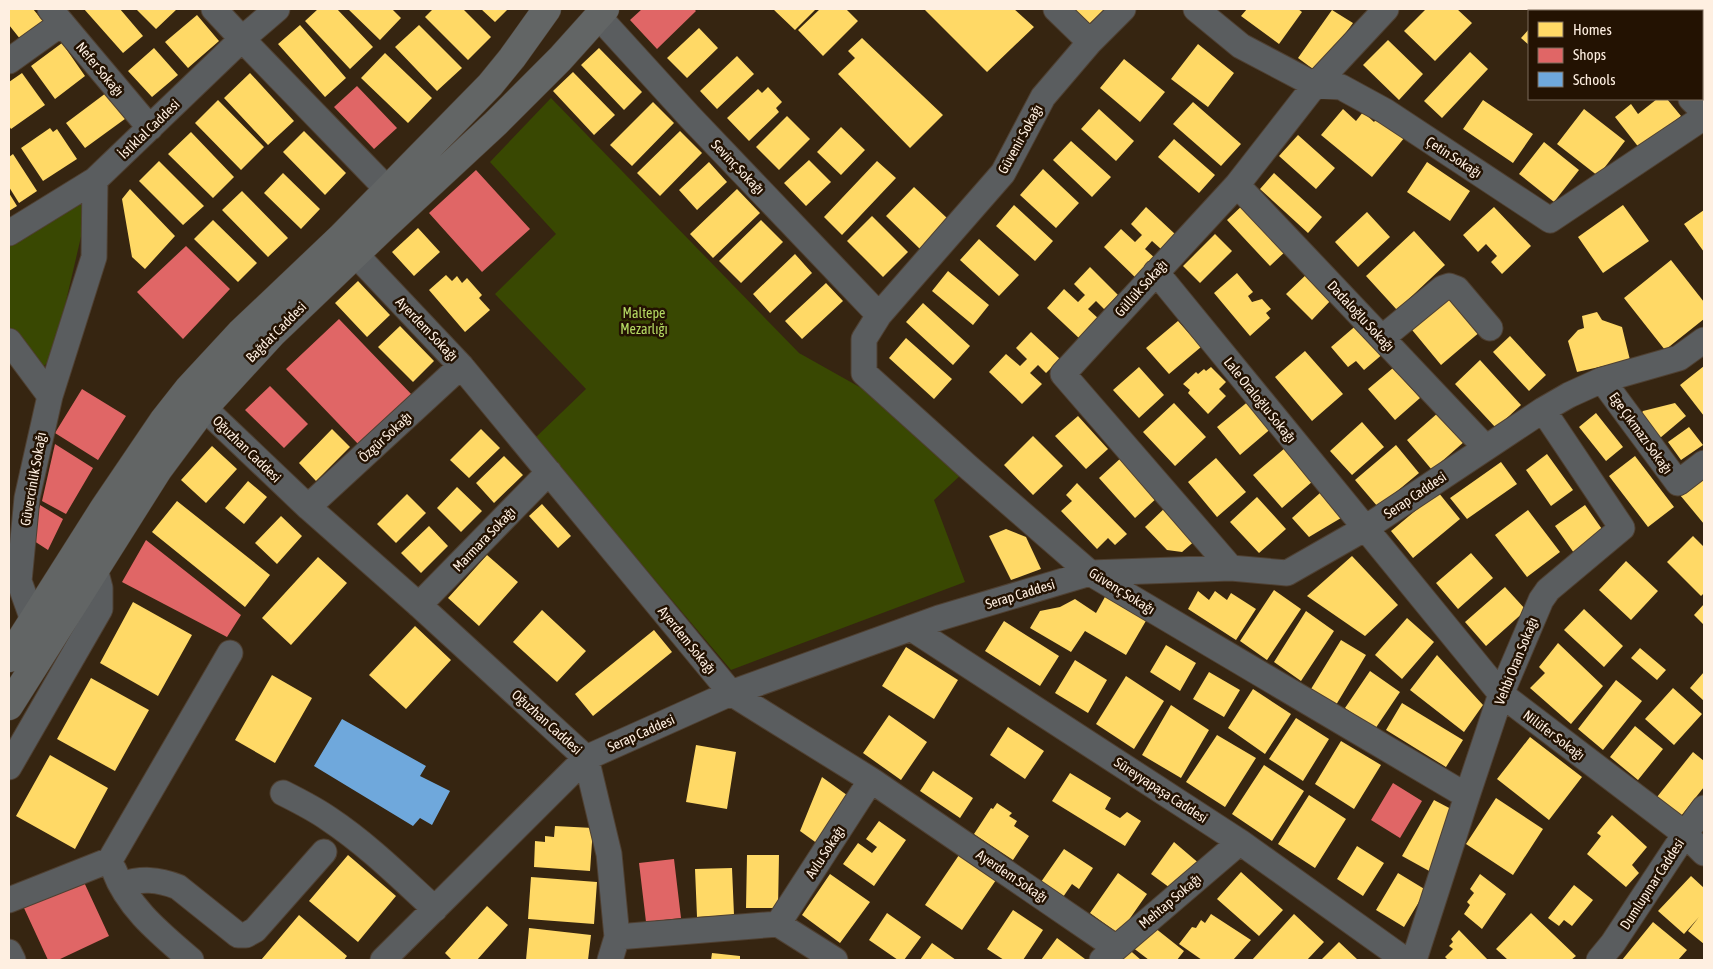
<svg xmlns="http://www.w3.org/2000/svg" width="1713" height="969" font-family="'Asap Condensed',sans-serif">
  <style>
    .green { fill: #394802 }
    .homes { fill: #ffd966 }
    .shops { fill: #e06666 }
    .schools { fill: #6fa8dc }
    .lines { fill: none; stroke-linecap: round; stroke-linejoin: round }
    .minor-casing { stroke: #4f4032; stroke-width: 27 }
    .major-casing { stroke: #4f4032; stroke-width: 29 }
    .minor { stroke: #5a5d5f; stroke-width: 25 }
    .major { stroke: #626565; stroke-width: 28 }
    .labels { text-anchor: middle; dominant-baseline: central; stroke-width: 5; stroke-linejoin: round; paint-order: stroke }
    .street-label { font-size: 14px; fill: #feefe1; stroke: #231202 }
    .park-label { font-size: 14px; fill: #b5da63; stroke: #231202 }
  </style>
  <rect width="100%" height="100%" fill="#362511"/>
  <path class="green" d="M551 98 799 353 872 394 964 472 934 500 965 582 731 670 535 438 586 389 495 294 556 234 490 162Z
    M82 201 87 211 53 357 40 370 9 326V245Z"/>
  <path class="homes" d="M9 9H33L43 21 21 40 9 25Z
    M84 9H120L143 36 123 53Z
    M136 9H177L156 29Z
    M318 9H337L373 47 350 69 305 21Z
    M348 9H392L401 18 380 40Z
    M433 9H463L491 37 468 60 425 17Z
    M481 9H508L495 22Z
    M773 9H816L795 30Z
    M820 9H846L858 21 823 56 798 30Z
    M924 9H1014L1034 27 987 72Z
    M1074 9H1105L1089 24Z
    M1247 9H1298L1302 12 1279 44 1241 16Z
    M1426 9H1457L1472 23 1435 61 1404 31Z
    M1548 9H1572L1575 11H1545Z
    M1332 10 1353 23 1317 72 1298 58Z
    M197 15 219 41 188 68 165 42Z
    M300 25 346 78 325 97 278 44Z
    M419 25 462 68 437 91 395 47Z
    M699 28 718 48 687 78 667 58Z
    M1529 29V45L1521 38Z
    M862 38 943 115 910 148 838 74 855 58 848 51Z
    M1388 40 1423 74 1399 100 1363 65Z
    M62 43 85 76 55 99 31 66Z
    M1198 44 1234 73 1208 107 1171 79Z
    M154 48 178 75 152 97 128 71Z
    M599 48 642 92 624 110 581 65Z
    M1470 52 1488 69 1442 118 1424 101Z
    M385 53 432 98 408 123 361 78Z
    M737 56 754 74 717 109 700 91Z
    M1124 59 1165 92 1140 122 1100 88Z
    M573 72 615 115 594 135 553 91Z
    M22 73 45 105 11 129 9 126V82Z
    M250 73 294 121 268 145 224 98Z
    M768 87 782 102 776 108 779 112 749 141 727 118 758 89 762 93Z
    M110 90 129 116 85 148 66 123Z
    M1657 99H1667L1681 116 1640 149 1615 117 1631 104 1638 114Z
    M218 100 264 147 241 170 195 123Z
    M1483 100 1533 134 1513 163 1463 129Z
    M653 102 674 123 632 166 610 145Z
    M1193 102 1241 144 1221 166 1173 124Z
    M1099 109 1134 141 1116 161 1081 129Z
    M1343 109 1356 121 1363 112 1374 122 1380 115 1405 137 1372 177 1321 135Z
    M1584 109 1625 141 1598 176 1557 144Z
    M787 116 810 139 779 170 756 147Z
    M841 127 865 150 841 175 817 152Z
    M50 128 53 132 57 129 77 159 43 181 21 148Z
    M304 131 346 173 325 195 283 152Z
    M680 131 702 153 660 196 637 173Z
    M191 132 234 177 213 198 168 154Z
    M1298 135 1335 168 1316 189 1279 156Z
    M1174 139 1215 175 1199 193 1158 157Z
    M1071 141 1111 177 1092 197 1053 160Z
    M1544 142 1579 170 1554 202 1519 174Z
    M13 154 37 191 19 203 9 187V157Z
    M809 160 831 182 806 206 784 183Z
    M159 161 204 206 183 225 139 181Z
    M877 161 896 178 842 235 824 217Z
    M709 162 727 182 697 210 679 190Z
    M1427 162 1470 191 1450 221 1407 192Z
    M1043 169 1079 203 1056 228 1020 195Z
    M283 173 320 209 301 229 264 193Z
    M1274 173 1322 217 1308 233 1260 189Z
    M914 187 948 219 920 249 886 216Z
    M130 189 175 236 145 269 132 257 122 199Z
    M737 189 760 213 713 258 690 234Z
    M242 191 288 238 268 257 222 210Z
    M9 193 17 206 9 211Z
    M1245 203 1288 249 1270 266 1227 220Z
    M1014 205 1053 241 1035 261 996 226Z
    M1623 205 1649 241 1603 273 1578 237Z
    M1146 207 1175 234 1161 249 1152 241 1145 249 1157 260 1138 280 1104 247 1121 229 1135 242 1142 235 1131 224Z
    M1494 207 1531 246 1502 274 1491 262 1497 256 1486 244 1478 252 1463 235Z
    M1704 210V252L1684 224Z
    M1367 212 1390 237 1358 267 1335 242Z
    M872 216 908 252 883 277 847 241Z
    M213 220 257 263 238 282 194 239Z
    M761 220 783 242 741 283 719 261Z
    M418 228 440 252 414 276 392 252Z
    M1414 231 1445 265 1397 310 1366 276Z
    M1215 234 1232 251 1200 283 1183 266Z
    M979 239 1019 275 999 296 960 260Z
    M795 254 812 273 770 313 753 294Z
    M1671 260 1704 302V319L1665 350 1624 298Z
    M1090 267 1118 295 1104 309 1096 301 1088 309 1100 320 1081 340 1047 308 1064 289 1078 302 1085 295 1074 284Z
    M948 271 989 305 973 325 932 291Z
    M1309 272 1333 298 1312 320 1286 294Z
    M1237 273 1253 292 1248 296 1252 302 1262 299 1271 309 1266 313 1270 318 1250 336 1214 293Z
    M446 275 452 281 457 276 462 283 467 278 482 295 479 298 490 310 465 332 429 290Z
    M358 281 390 315 367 337 335 303Z
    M826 283 843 301 802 339 785 321Z
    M1448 292 1481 331 1441 365 1408 325Z
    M923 303 970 346 953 365 906 322Z
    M1597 312 1602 320 1622 327 1630 360 1577 372 1568 341 1578 330 1584 328 1582 316Z
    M1178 321 1201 347 1169 374 1146 348Z
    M1359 323 1384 353 1364 370 1356 361 1348 367 1331 347Z
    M400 326 434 361 413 382 378 347Z
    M1031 332 1060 359 1046 373 1038 365 1030 373 1042 384 1022 404 989 372 1006 354 1020 366 1027 359 1016 348Z
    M1510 336 1546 375 1529 391 1493 352Z
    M906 338 952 379 934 399 889 358Z
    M1305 351 1343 394 1312 421 1275 377Z
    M1480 360 1521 405 1496 428 1455 384Z
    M1704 366V416L1680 385Z
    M1139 367 1164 395 1139 418 1113 390Z
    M1211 367 1226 382 1219 389 1226 396 1208 414 1188 393 1190 390 1183 384 1196 372 1198 374 1204 369 1206 371Z
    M1393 368 1420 398 1395 420 1368 389Z
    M1250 400 1273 427 1240 455 1217 427Z
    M1174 403 1206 437 1175 466 1143 432Z
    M1675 403 1686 416 1660 438 1641 414 1643 411Z
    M1439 412 1465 441 1432 470 1407 440Z
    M1596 413 1623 447 1606 461 1579 427Z
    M1078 416 1108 449 1086 469 1055 436Z
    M1362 422 1384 447 1352 475 1330 451Z
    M1689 427 1703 445 1681 460 1668 442Z
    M332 429 350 447 316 481 299 463Z
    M481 429 500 448 469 478 450 460Z
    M1033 436 1063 466 1033 495 1004 465Z
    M1396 445 1419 473 1378 507 1355 480Z
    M212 446 237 469 206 503 181 480Z
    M1285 448 1313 481 1282 508 1253 475Z
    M1547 454 1573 490 1551 506 1526 470Z
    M504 456 523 475 494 503 476 483Z
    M1635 456 1674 507 1648 527 1609 476Z
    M1122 457 1158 497 1135 518 1099 478Z
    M1216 458 1246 492 1217 517 1188 482Z
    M1501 462 1517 484 1467 519 1450 498Z
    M1702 477 1704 480V524L1680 495Z
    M248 481 267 497 244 524 225 508Z
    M1077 483 1127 534 1115 545 1108 538 1097 549 1061 511 1072 501 1066 495Z
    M457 487 482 511 461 532 437 508Z
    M1438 492 1460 519 1413 558 1391 531Z
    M1320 493 1341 518 1309 537 1292 518Z
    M407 494 426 513 396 543 377 524Z
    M1257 497 1286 529 1259 553 1230 522Z
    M177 501 270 575 245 607 152 532Z
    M542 504 571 536 558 548 529 516Z
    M1585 505 1604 532 1574 553 1555 526Z
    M1167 506 1197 539 1182 552 1167 550 1145 527Z
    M1528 510 1560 552 1527 577 1495 535Z
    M281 516 302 536 277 564 255 543Z
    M429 526 448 546 421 573 401 553Z
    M1006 529 1026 537 1041 569 1011 580 989 536Z
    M1693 536 1704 547V593L1701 596 1667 562Z
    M1471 553 1493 578 1458 609 1436 583Z
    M487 555 518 582 479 626 448 598Z
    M1352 556 1398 605 1365 636 1307 596Z
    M318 557 347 583 291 645 262 618Z
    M1626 561 1658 591 1631 620 1599 590Z
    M1505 587 1526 610 1486 646 1465 622Z
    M1274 590 1301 609 1267 660 1240 641Z
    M1198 591 1209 600 1215 591 1227 600 1231 593 1256 609 1236 640 1188 609Z
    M1106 595 1147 619 1126 655 1085 631 1071 652 1030 628 1040 611 1060 607 1075 599 1096 613Z
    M133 602 192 635 158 696 100 663Z
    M1704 604V625L1694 615Z
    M1584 609 1623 646 1604 667 1564 630Z
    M542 610 586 651 557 682 513 642Z
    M1306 611 1334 631 1301 681 1274 662Z
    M1407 618 1434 642 1402 679 1375 655Z
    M1004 621 1059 656 1040 686 985 651Z
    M415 626 451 660 406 709 369 675Z
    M654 630 672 652 593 716 575 694Z
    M1341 640 1366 655 1336 705 1311 689Z
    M1558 643 1603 686 1571 724 1530 688 1545 673 1539 667Z
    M1166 645 1196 663 1180 691 1150 672Z
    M906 647 958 680 934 719 882 686Z
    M1640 648 1666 670 1657 680 1631 658Z
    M1437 655 1483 705 1464 732 1410 690Z
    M1075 660 1107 680 1088 713 1055 693Z
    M1370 671 1400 692 1375 729 1345 708Z
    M1209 672 1240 690 1224 717 1193 699Z
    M1704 672V701L1690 688Z
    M272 675 312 698 275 763 235 740Z
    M1126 676 1164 701 1134 749 1096 724Z
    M91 678 149 710 115 771 57 739Z
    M1616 680 1642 701 1603 750 1578 729Z
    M1673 688 1702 714 1674 745 1645 719Z
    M1253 689 1291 714 1265 754 1228 728Z
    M1402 703 1463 740 1446 767 1386 730Z
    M1171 705 1209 730 1181 778 1142 755Z
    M889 715 927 742 901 780 863 753Z
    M1296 718 1329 739 1303 781 1269 759Z
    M1635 726 1663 749 1638 780 1610 757Z
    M1008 727 1044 751 1025 779 990 755Z
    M1217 735 1256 758 1225 807 1186 782Z
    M1530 737 1582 777 1549 820 1497 779Z
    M1341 741 1381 765 1354 809 1315 784Z
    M696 745 736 752 727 809 686 802Z
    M1693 752 1704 761V787L1681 816 1657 797Z
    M50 755 108 788 75 849 16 816Z
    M1264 765 1304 791 1272 841 1232 814Z
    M933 771 973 798 960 818 920 791Z
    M1070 773 1111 798 1105 809 1120 818 1127 812 1141 821 1125 846 1052 801Z
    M822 777 851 798 818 844 800 831Z
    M1309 795 1346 819 1315 868 1278 844Z
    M1496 798 1543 829 1513 875 1466 844Z
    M1434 800 1453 810 1431 872 1402 856Z
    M997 803 1012 813 1009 816 1017 821 1014 826 1029 836 1013 860 974 834 991 808 993 809Z
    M1612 815 1647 847 1632 865 1639 873 1626 887 1587 854 1601 836 1597 833Z
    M879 821 906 840 874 886 843 864 858 843 872 853 877 847 866 839Z
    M555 826 593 828 590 871 534 867 535 841 545 842V836L554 837Z
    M1174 842 1201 865 1177 893 1151 874Z
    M1357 846 1384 863 1363 896 1337 879Z
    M1064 849 1093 868 1079 889 1072 884 1063 897 1041 882Z
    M348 855 396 896 358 942 309 901Z
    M747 855H779L778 908H746Z
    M959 855 996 880 962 930 925 905Z
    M732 868 734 915 697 917 695 869Z
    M1241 872 1283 910 1259 936 1217 899Z
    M1118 873 1147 894 1119 934 1090 913Z
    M1398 873 1426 890 1404 927 1376 910Z
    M830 874 870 902 840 943 802 915Z
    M1480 874 1506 894 1482 929 1464 914 1470 905 1467 902 1474 893 1470 889Z
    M1691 876 1704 888V944L1688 931 1699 917 1684 934 1658 911Z
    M531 877 597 882 594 924 528 919Z
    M1574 885 1593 900 1572 926 1564 920 1559 926 1548 918Z
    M487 906 508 925 477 960H452L445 953Z
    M1013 910 1043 930 1023 960H1004L987 949Z
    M887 913 921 937 904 960H898L869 940Z
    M1531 913 1576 956 1571 960H1508L1496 949Z
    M1211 914 1251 940 1233 960H1202L1179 944 1192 927 1196 928 1201 920 1205 923Z
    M1294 914 1324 942 1307 960H1252Z
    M299 915 347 956 344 960H261Z
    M1653 922 1687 950 1678 960H1622Z
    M1150 924 1184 951 1177 960H1149L1132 947Z
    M529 928 591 935 588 960H526Z
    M1459 930 1488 960H1448L1445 957 1453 949 1449 946 1453 942 1451 939Z
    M1057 938 1085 959 1084 960H1041Z
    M1339 942 1358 960H1321Z
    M932 943 956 960H920Z
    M1125 946 1141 960H1113Z
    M712 953 740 956V960H711Z"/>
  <path class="shops" d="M642 9H694L696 11 657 49 630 20Z
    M357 86 397 128 374 149 334 107Z
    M476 170 530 229 482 272 429 213Z
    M186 246 230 289 183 339 137 292Z
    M339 319 413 396 360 446 286 369Z
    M270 386 308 424 284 448 245 410Z
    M82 389 126 416 98 460 55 433Z
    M55 444 93 468 66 514 42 501Z
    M40 505 63 519 48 550 31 539Z
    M146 540 241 615 227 637 122 582Z
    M1393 783 1422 801 1400 838 1371 820Z
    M674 859 681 918 646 922 639 863Z
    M83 880 109 936 58 960H48L24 908Z"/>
  <path class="schools" d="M342 719 426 766 420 776 450 791 432 825 420 818 413 826 314 766Z"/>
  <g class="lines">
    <defs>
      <path id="minor" d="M50 9 150 128
        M214 9 242 39 388 190
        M1056 9 1090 42
        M1123 9 1090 42 1043 97 1003 173 879 315 864 339V373L967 466 1090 573 1467 796
        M1196 9 1241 46 1315 85 1341 87 1385 111 1550 220 1704 117
        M1593 9 1596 11
        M598 16 690 117 879 315
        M9 61 62 23
        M1702 78 1704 76
        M1691 99 1704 112
        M1237 185 1486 448
        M9 233 95 180 242 39 277 9
        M342 240 461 366 731 693 871 780 1115 947
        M1156 272 1501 694 1685 834 1704 853
        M1382 338 1443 288 1449 286 1457 289 1490 328
        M9 341 50 396
        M1602 380 1678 483 1704 463
        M204 408 308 507 419 605 586 758 609 854 617 937 610 960
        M308 507 461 366
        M1231 568 1063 374 1237 185 1315 85 1386 9
        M419 605 549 472
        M33 620 19 581 27 498 50 396 94 257 95 180
        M911 628 1240 842 1405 960
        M9 767 100 609V588L95 569
        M283 793C299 801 315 809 329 819 368 845 401 878 435 909
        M114 870C128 908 161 934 191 960
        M121 885C141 878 158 879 178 887L238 935H246L255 930 324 852
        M9 900 110 860 230 653
        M778 924 871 780
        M617 937 778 924 835 960
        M9 952 13 960
        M383 960 586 758 731 693 939 618 1090 573 1231 568 1287 573 1364 529 1543 410 1569 395 1602 380 1679 358 1704 340
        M1102 960 1240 842
        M1414 960 1467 796 1501 694 1541 600 1548 590 1622 528 1543 410
        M1599 960 1613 943 1685 834 1704 808"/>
      <path id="major" d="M9 658 104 508 163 421 189 388 240 333 340 238 490 85 512 58 547 9
        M9 706 158 470 204 408 272 334 384 227 496 123 560 59 605 9"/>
    </defs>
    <use href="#minor" class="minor-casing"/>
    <use href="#major" class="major-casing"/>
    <use href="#minor" class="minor"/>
    <use href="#major" class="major"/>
  </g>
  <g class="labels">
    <g class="street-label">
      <text transform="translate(100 69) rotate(50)">Nefer Sokağı</text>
      <text transform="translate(149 129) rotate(-44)">İstiklal Caddesi</text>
      <text transform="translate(1020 139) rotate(-61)">Güvenir Sokağı</text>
      <text transform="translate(1454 157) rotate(33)">Çetin Sokağı</text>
      <text transform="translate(738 167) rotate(46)">Sevinç Sokağı</text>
      <text transform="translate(1141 288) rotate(-48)">Güllük Sokağı</text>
      <text transform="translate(1361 316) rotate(47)">Dadaloğlu Sokağı</text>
      <text transform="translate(427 329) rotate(46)">Ayerdem Sokağı</text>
      <text transform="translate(276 332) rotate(-45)">Bağdat Caddesi</text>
      <text transform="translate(1260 400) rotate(51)">Lale Oraloğlu Sokağı</text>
      <text transform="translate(1641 433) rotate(54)">Ege Çıkmazı Sokağı</text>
      <text transform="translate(385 437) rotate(-43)">Özgür Sokağı</text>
      <text transform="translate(247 449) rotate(44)">Oğuzhan Caddesi</text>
      <text transform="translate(33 479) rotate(-80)">Güvercinlik Sokağı</text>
      <text transform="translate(1415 495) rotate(-34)">Serap Caddesi</text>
      <text transform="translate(484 539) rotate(-46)">Marmara Sokağı</text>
      <text transform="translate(1122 591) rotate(32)">Güvenç Sokağı</text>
      <text transform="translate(1020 594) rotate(-17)">Serap Caddesi</text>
      <text transform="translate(687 640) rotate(51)">Ayerdem Sokağı</text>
      <text transform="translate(1516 661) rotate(-68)">Vehbi Oran Sokağı</text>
      <text transform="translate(547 722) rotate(42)">Oğuzhan Caddesi</text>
      <text transform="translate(641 733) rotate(-24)">Serap Caddesi</text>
      <text transform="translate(1554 735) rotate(37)">Nilüfer Sokağı</text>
      <text transform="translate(1161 790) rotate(33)">Süreyyapaşa Caddesi</text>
      <text transform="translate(825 852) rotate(-57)">Avlu Sokağı</text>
      <text transform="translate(1012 876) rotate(34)">Ayerdem Sokağı</text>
      <text transform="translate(1652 884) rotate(-57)">Dumlupınar Caddesi</text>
      <text transform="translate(1170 901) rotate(-40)">Mehtap Sokağı</text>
    </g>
    <g class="park-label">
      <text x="644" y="313">Maltepe<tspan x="644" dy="16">Mezarlığı</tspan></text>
    </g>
  </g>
  <rect width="1713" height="969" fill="none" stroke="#feefe1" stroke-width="20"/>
  <rect x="1528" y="10" width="175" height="90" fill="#231202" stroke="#7b6a5b"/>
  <rect x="1538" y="22" width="25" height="15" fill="#ffd966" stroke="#7b6a5b"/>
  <text x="1573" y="35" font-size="15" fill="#feefe1">Homes</text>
  <rect x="1538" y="48" width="25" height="15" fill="#e06666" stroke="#7b6a5b"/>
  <text x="1573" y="60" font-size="15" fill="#feefe1">Shops</text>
  <rect x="1538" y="72" width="25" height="15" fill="#6fa8dc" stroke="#7b6a5b"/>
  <text x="1573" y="85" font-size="15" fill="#feefe1">Schools</text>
</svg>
